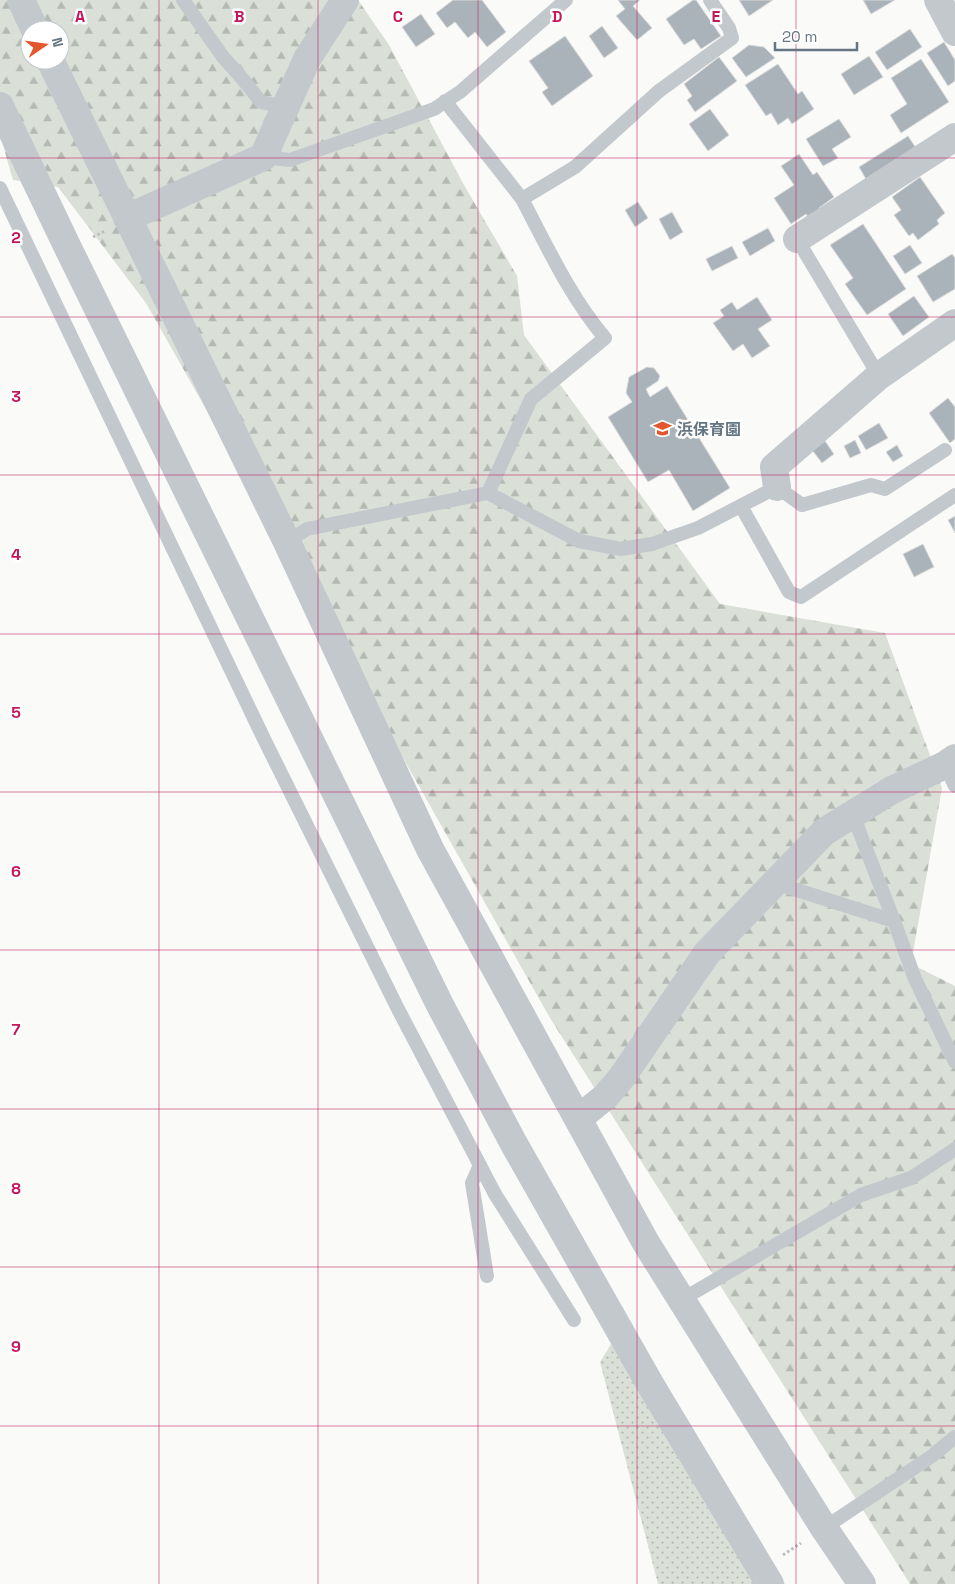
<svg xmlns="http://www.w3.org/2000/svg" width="955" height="1584" font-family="'Space Grotesk','Noto Sans JP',sans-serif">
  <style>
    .forest { fill: url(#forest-firs); fill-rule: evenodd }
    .park { fill: url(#park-dots) }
    .building { fill: #aab3b9; stroke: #dcdcda }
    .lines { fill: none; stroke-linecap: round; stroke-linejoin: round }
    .path { stroke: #bbbfc2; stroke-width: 3; stroke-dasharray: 2.5 2.5; stroke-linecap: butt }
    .lane { stroke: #c3c8cc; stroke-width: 14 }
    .street { stroke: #c3c8cc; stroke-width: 28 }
    .grid { fill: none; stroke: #c2185b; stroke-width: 1; stroke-opacity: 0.55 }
    .labels { text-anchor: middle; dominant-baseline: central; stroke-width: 5; stroke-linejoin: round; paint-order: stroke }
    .poi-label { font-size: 16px; font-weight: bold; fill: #657683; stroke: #fff; text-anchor: start }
    .grid-label { font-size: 16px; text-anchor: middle; font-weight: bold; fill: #c2185b; stroke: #fff; stroke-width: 5; stroke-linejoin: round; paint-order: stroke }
  </style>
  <defs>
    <pattern id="forest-firs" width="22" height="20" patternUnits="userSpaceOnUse" patternTransform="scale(1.25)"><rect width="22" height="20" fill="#dadfd7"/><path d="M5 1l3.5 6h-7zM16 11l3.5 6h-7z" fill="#b4b9b4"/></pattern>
    <pattern id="park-dots" width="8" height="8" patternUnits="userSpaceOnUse" patternTransform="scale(1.25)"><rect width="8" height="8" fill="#dadfd7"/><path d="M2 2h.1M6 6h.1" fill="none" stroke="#b4b9b4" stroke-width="1.8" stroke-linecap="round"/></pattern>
  </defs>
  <rect width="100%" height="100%" fill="#fafaf8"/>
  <path class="forest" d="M0 0H358L389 45 464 185 517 276 524 335 720 604 885 633 942 788 911 964 955 986V1584H910L550 1018 146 303 58 187 13 180 0 135ZM30 30H60V60H30Z"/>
  <path class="park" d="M616 1336 661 1398 785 1584H658L600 1362Z"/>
  <path class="building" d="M453 0H482L506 32 487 47 475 32 468 38 455 22 447 28 436 13Z
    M618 0H640L633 6 652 28 637 40 616 16 625 9Z
    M693 0H696L721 36 701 49 694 39 684 45 666 19Z
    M739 0H773L749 16Z
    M863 0H895L871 14Z
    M421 14 435 34 416 47 402 27Z
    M602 26 618 48 604 58 589 36Z
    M910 29 922 47 887 70 875 52Z
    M565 36 593 76 552 106 542 92 548 88 529 61Z
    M944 42 955 60V81L948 86 927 53Z
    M749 45 764 47 775 58 746 77 732 58Z
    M869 56 883 77 854 95 841 74Z
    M719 57 737 81 695 112 687 100 692 96 684 84Z
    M921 59 949 102 901 133 890 115 907 104 891 78Z
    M778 64 798 94 802 91 814 109 792 124 788 118 778 125 771 113 766 116 745 85Z
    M710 109 729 135 708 151 689 124Z
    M839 119 851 137 832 149 838 158 823 166 806 139Z
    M908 136 920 154 870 186 859 167Z
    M799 154 813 175 817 172 834 197 819 208 822 212 810 220 806 214 791 224 774 198 794 185 781 166Z
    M920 177 945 213 937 220 939 224 918 240 913 233 909 236 894 215 901 210 892 197Z
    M638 202 648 218 635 227 625 210Z
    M672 212 683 232 670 240 659 219Z
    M863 224 906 289 867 315 845 284 853 278 830 245Z
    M768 228 775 241 750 256 742 242Z
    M910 245 922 263 905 274 893 256Z
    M732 246 738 258 712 271 706 259Z
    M952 254 955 258V289L933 302 917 276Z
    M914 296 929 317 903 336 888 314Z
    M757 297 772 320 758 329 770 346 752 358 743 344 733 351 713 323 724 316 720 310 732 302 737 310Z
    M647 367 654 368 660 376 658 381 646 389 650 397 667 386 730 488 693 511 669 470 648 482 608 417 632 402 626 393 629 377Z
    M948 398 955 407V439L950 443 929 413Z
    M879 423 888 438 866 450 858 436Z
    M855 440 861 453 850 458 844 446Z
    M825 441 834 454 822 463 812 450Z
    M897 445 903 456 893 462 886 452Z
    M955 516V533L948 520Z
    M923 544 934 567 914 577 903 554Z"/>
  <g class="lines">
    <path class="path" d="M93 237 105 231
      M783 1555 801 1543"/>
    <path class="lane" d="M183 0 223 57 241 77 261 102 285 107
      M445 101 522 199 575 167 659 91 732 38 729 28 710 0
      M263 157 290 160 434 109 460 92 566 0
      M0 188 265 741 398 1009 495 1194 574 1320
      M797 239 879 376
      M488 493 579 541 621 549 652 544 698 528 777 487 802 505 871 485 885 489 945 450
      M741 506 789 592 801 597 955 495
      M287 542 307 529 488 493 531 399 605 338C570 297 547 246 522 199
      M945 765 955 786
      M853 815 894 921 915 979 955 1062
      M775 883 894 921
      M480 1165 472 1183 487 1276
      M681 1300 861 1195 911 1178 955 1149
      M824 1528 932 1456 955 1437"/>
    <path class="street" d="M21 0 35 30
      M938 0 955 32
      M50 60 287 542 430 849 646 1243 824 1528 862 1584
      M0 106 69 250 440 1005 514 1144 650 1384 770 1584
      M127 218 263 157 307 59 345 0
      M797 239 955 137
      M777 487 774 467 879 376 955 323
      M578 1119 606 1096 622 1077 707 953 824 832 892 790 945 765 955 758"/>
  </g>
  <path class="grid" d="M159 0V1584M318 0V1584M478 0V1584M637 0V1584M796 0V1584M0 158H955M0 317H955M0 475H955M0 634H955M0 792H955M0 950H955M0 1109H955M0 1267H955M0 1426H955"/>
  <defs>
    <symbol id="school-bare" viewBox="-9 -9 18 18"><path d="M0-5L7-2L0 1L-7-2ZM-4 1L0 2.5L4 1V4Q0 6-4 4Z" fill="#e4572e" stroke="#fff" stroke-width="2.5" paint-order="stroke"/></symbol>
  </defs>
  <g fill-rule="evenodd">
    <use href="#school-bare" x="650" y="416" width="25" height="25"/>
  </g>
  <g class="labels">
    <g class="poi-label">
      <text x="677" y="429">浜保育園</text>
    </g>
  </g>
  <g class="grid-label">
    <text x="80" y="22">A</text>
    <text x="239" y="22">B</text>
    <text x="398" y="22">C</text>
    <text x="557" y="22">D</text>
    <text x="716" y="22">E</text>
    <text x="16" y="243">2</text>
    <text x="16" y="402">3</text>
    <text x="16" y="560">4</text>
    <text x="16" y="718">5</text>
    <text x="16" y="877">6</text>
    <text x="16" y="1035">7</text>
    <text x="16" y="1194">8</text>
    <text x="16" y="1352">9</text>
  </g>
  <g transform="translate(45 45) rotate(77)"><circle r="24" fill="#ffffff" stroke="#c1c8cd"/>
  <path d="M0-4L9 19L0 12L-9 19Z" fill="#e4572e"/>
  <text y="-8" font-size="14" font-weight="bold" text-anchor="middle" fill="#657683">N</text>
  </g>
  <path d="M775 42v8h82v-8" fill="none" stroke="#657683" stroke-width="2.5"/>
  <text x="782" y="42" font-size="15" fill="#657683" stroke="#ffffff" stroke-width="4" paint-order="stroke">20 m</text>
</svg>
